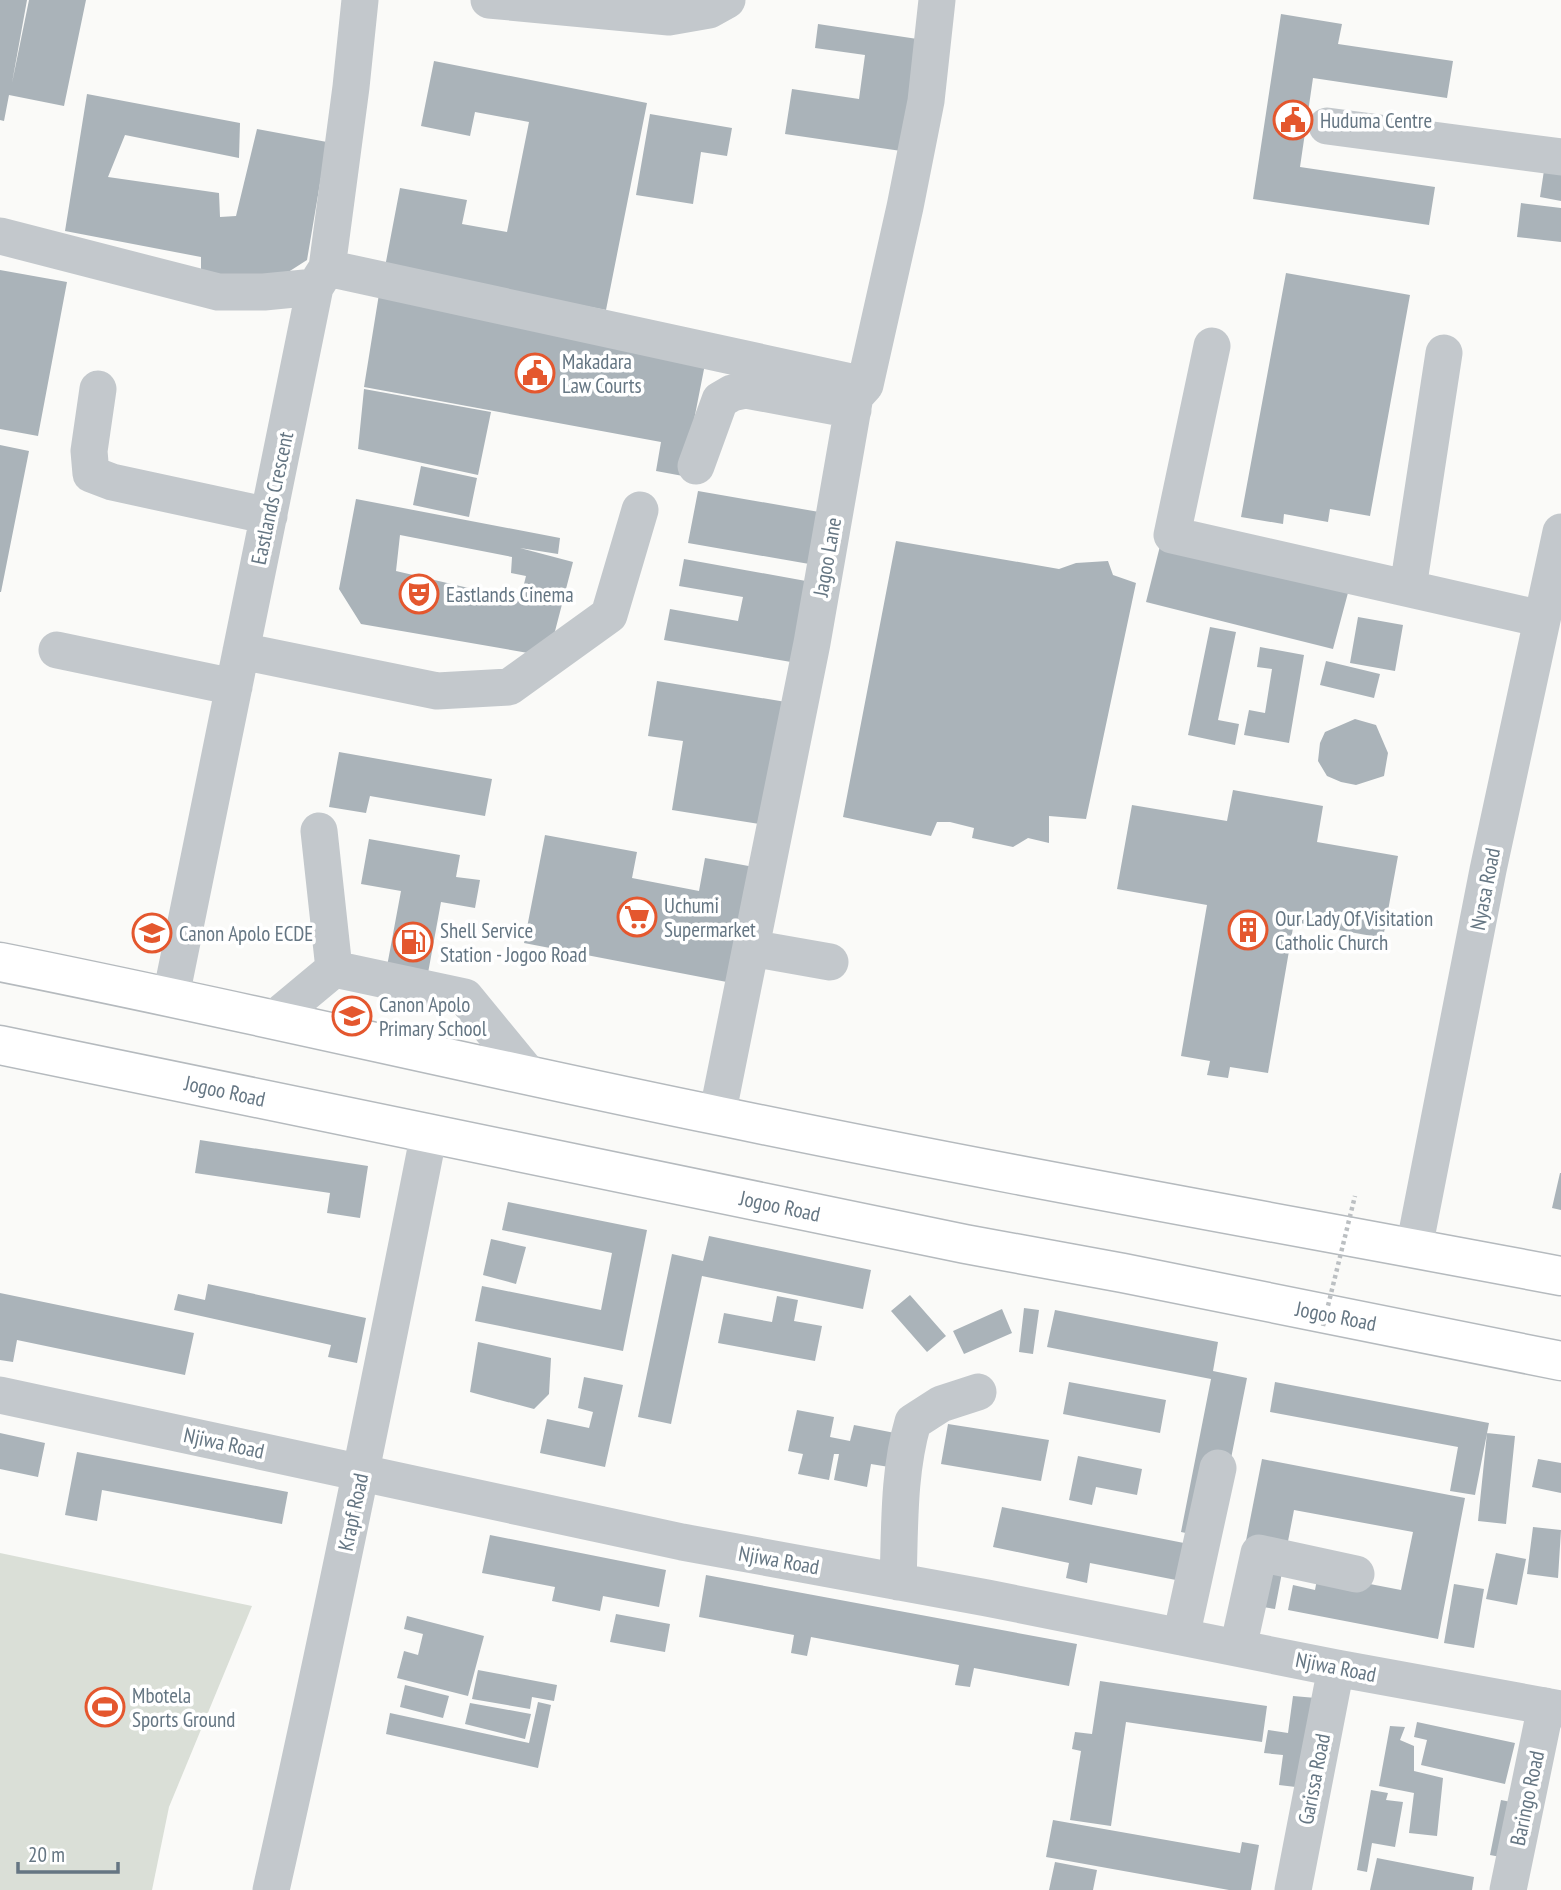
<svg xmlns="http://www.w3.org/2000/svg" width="1561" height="1890" font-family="'PT Sans Narrow',sans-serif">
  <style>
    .green { fill: #dadfd7 }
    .building { fill: #aab3b9; fill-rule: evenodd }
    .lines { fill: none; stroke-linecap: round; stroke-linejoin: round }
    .major-casing { stroke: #b5babe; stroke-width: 41 }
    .minor { stroke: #c3c8cc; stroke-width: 37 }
    .major { stroke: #fff; stroke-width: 38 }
    .path-bridge { stroke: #bbbfc2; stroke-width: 4.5; stroke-dasharray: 3.5 3.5; stroke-linecap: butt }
    .labels { text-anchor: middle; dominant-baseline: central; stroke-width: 7; stroke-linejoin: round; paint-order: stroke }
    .poi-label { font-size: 21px; fill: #657683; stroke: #fff; text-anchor: start }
    .street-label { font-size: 21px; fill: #657683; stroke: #fff }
  </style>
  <rect width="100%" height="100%" fill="#fafaf8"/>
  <path class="green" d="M0 1553 252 1606 169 1807 152 1890H0Z"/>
  <path class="building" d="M0 0H27L12 83 29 0H86L64 106 9 95 4 121 0 120Z
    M1281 14 1342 24 1338 44 1453 61 1447 98 1313 78 1300 167 1435 187 1429 225 1253 199Z
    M818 24 924 40 908 152 785 134 792 89 859 99 865 55 815 48Z
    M434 61 647 103 606 310 385 267 400 188 467 200 462 224 507 232 529 122 475 112 470 136 421 126Z
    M87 94 240 123 239 158 125 135 108 177 219 193 220 217 236 216 257 129 327 142 307 260 268 285 201 270V257L65 231Z
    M650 114 732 128 727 156 701 152 693 204 636 195Z
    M1546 157 1561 160V201L1540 197Z
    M1521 203 1561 208V242L1517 237Z
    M0 270 67 282 38 436 0 429Z
    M1286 273 1410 295 1370 516 1330 509 1328 522 1284 514 1283 524 1241 517Z
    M379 294 706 359 683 476 656 471 661 442 364 387Z
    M364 389 491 412 478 475 358 449Z
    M0 445 29 451 1 592H0Z
    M421 466 477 478 469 517 413 505Z
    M698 491 825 513 815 565 688 543Z
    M356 499 560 538 558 554 520 548 573 562 554 635 528 653 361 624 339 589ZM400 535 512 557 511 573 526 576 520 600 396 571Z
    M896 541 1059 569 1076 563 1108 561 1113 575 1136 583 1086 819 1049 816V843L1028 838 1013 847 972 838 974 828 950 822H937L931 836 843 817Z
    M1161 542 1349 589 1333 649 1146 602Z
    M684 559 806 581 791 662 664 640 670 609 738 621 743 597 679 586Z
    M1358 617 1403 625 1395 671 1350 663Z
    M1210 627 1236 632 1218 720 1239 724 1235 745 1188 735Z
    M1260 647 1304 655 1289 743 1244 735 1249 710 1265 713 1272 669 1257 667Z
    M1326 661 1380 674 1374 698 1320 685Z
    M657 681 786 702 766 825 672 810 683 741 648 736Z
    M1355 719 1376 725 1388 753 1384 776 1356 785 1341 782 1327 776 1318 761 1320 743 1325 732Z
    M339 752 492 779 485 816 370 796 366 813 329 807Z
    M1233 790 1323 806 1317 842 1398 856 1383 938 1294 922 1268 1073 1230 1067 1228 1078 1207 1075 1210 1061 1181 1056 1207 905 1117 889 1132 805 1227 821Z
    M545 835 637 852 632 878 699 891 705 858 754 867 732 983 524 943Z
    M369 839 460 855 456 877 480 880 475 908 441 902 426 984 385 977 401 891 361 884Z
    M200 1140 368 1166 360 1218 327 1213 330 1193 195 1173Z
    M1560 1173H1561V1210L1552 1208Z
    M508 1202 647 1230 623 1351 475 1321 482 1286 601 1310 612 1253 502 1230Z
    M709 1236 871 1270 863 1309 702 1276 671 1424 638 1417 672 1254 703 1261Z
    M491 1239 526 1247 516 1284 483 1275Z
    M208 1284 366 1318 357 1363 328 1357 331 1345 174 1310 178 1294 205 1300Z
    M0 1293 194 1333 185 1375 17 1340 13 1362 0 1360Z
    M910 1295 946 1336 927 1352 891 1311Z
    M777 1296 798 1300 794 1321 822 1326 815 1361 718 1343 724 1313 772 1322Z
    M1024 1308 1039 1310 1033 1354 1019 1352Z
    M1002 1309 1012 1333 964 1354 953 1331Z
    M1055 1310 1218 1342 1213 1371 1247 1378 1215 1539 1181 1532 1211 1379 1047 1347Z
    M478 1342 551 1358 549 1394 534 1409 470 1392Z
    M584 1377 623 1385 605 1467 540 1453 547 1419 589 1428 593 1412 578 1408Z
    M1069 1382 1166 1400 1160 1433 1063 1414Z
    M1275 1382 1489 1423 1475 1495 1450 1491 1458 1447 1270 1412Z
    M797 1410 834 1417 830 1437 850 1441 854 1425 895 1433 889 1467 871 1464 867 1487 834 1480 839 1454H834L829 1480 798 1474 803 1454 788 1451Z
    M948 1424 1049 1440 1041 1481 941 1464Z
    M0 1433 45 1443 38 1477 0 1469Z
    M1487 1433 1515 1436 1506 1524 1478 1521Z
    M77 1452 288 1492 282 1524 102 1490 97 1521 65 1515Z
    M1078 1456 1142 1469 1137 1495 1096 1487 1092 1505 1069 1500Z
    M1262 1459 1465 1498 1438 1639 1288 1610 1293 1585 1315 1590 1318 1574 1401 1590 1413 1532 1294 1510 1275 1609 1234 1602Z
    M1538 1459 1561 1463V1493L1532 1487Z
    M1002 1507 1189 1544 1181 1581 1090 1563 1087 1583 1066 1578 1069 1563 993 1547Z
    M1533 1527 1561 1530 1558 1578 1527 1574Z
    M490 1535 666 1570 659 1607 603 1596 600 1611 552 1601 555 1587 482 1573Z
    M1496 1553 1526 1559 1517 1605 1486 1599Z
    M706 1575 1077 1644 1069 1686 974 1668 970 1687 955 1685 959 1665 811 1637 807 1656 791 1653 794 1635 699 1617Z
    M1454 1584 1484 1589 1474 1648 1444 1643Z
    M616 1614 670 1624 665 1652 610 1642Z
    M407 1616 484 1636 468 1696 397 1678 404 1651 418 1655 423 1634 404 1629Z
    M478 1670 557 1685 554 1701 532 1697 530 1709 472 1699Z
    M1100 1681 1267 1706 1262 1742 1126 1722 1111 1826 1070 1820 1081 1751 1072 1749 1075 1732 1092 1734Z
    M405 1685 449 1696 443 1718 400 1707Z
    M1293 1696 1316 1698 1304 1788 1279 1785 1283 1755 1264 1753 1268 1730 1288 1733Z
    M538 1702 551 1705 538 1768 386 1734 390 1713 529 1743Z
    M470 1703 531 1714 525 1739 465 1724Z
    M1417 1722 1515 1743 1505 1784 1421 1765 1427 1740 1414 1737Z
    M1390 1726 1405 1727 1400 1740 1414 1746V1771L1443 1778 1437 1836 1409 1833 1414 1793 1379 1786Z
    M1371 1790 1388 1793 1386 1800 1403 1802 1395 1847 1372 1843 1367 1872 1357 1870Z
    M1501 1800 1521 1804 1511 1859 1490 1855Z
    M1053 1820 1240 1853 1242 1842 1259 1845 1251 1890H1229L1046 1857Z
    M1377 1858 1474 1877 1472 1890H1370Z
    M1055 1862 1097 1870 1093 1890H1049Z"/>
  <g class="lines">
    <defs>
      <path id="major" d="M0 962C241 1010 479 1067 720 1116 999 1174 1280 1223 1561 1276
        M0 1045 965 1244 1123 1273 1561 1361"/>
    </defs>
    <use href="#major" class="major-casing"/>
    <path class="minor" d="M489 0 669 17 709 10 727 0
      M1327 126 1561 157
      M0 236 218 292H264L315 287
      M327 268 865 385
      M1212 346 1172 535 1542 619
      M98 389 89 451 91 474 112 482 269 516
      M696 466 720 400 732 393 746 390 853 410
      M1408 588 1444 353
      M57 650 234 687
      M241 651 437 691 509 687 609 615 640 510
      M319 831 334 969
      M751 948 830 962
      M171 996 315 287 327 268 351 87 360 0
      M274 1019 334 969 465 997 529 1075
      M717 1116 812 643 855 396 865 385 905 207 926 101 937 0
      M1414 1248 1488 870 1561 532
      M0 1395 682 1542 987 1598 1336 1668 1561 1709
      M898 1582C900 1528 898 1473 913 1422L941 1404 978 1392
      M1181 1637 1218 1468
      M1238 1648 1259 1553 1356 1574
      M271 1890C328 1639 379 1386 429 1133
      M1293 1890 1336 1668
      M1508 1890 1546 1706"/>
    <use href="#major" class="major"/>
    <path class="path-bridge" d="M1323 1326 1355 1196"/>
  </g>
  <defs>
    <symbol id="civic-ring" viewBox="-11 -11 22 22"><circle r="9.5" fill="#fff" stroke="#e4572e" stroke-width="1.5"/><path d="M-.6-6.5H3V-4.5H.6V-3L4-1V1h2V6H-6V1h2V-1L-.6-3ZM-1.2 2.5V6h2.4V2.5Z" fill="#e4572e"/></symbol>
    <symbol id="theatre-ring" viewBox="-11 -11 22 22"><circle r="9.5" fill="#fff" stroke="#e4572e" stroke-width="1.5"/><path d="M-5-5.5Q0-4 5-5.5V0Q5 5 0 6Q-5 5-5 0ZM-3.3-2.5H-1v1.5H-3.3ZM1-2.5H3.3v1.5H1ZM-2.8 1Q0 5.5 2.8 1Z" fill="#e4572e"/></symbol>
    <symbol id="supermarket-ring" viewBox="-11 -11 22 22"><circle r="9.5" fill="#fff" stroke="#e4572e" stroke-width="1.5"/><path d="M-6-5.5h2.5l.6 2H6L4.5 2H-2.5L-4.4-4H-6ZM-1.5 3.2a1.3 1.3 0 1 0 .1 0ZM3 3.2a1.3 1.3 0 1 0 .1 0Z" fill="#e4572e"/></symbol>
    <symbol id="building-ring" viewBox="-11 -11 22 22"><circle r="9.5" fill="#fff" stroke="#e4572e" stroke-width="1.5"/><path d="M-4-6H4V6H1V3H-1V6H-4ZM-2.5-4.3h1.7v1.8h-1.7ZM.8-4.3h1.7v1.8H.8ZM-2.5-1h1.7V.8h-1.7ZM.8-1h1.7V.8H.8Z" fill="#e4572e"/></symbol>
    <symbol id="school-ring" viewBox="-11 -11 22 22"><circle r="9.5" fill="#fff" stroke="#e4572e" stroke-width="1.5"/><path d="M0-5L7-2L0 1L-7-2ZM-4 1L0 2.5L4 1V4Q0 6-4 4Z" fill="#e4572e"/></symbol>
    <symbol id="fuel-ring" viewBox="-11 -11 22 22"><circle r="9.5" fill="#fff" stroke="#e4572e" stroke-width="1.5"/><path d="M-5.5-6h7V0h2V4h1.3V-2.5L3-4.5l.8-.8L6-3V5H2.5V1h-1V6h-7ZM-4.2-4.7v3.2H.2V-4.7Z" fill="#e4572e"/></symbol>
    <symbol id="stadium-ring" viewBox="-11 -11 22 22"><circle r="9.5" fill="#fff" stroke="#e4572e" stroke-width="1.5"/><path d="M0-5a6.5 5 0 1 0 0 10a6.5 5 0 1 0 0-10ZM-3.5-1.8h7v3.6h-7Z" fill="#e4572e"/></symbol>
  </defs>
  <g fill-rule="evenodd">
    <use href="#civic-ring" x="1271" y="98" width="44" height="44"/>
    <use href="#civic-ring" x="513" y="351" width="44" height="44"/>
    <use href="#theatre-ring" x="397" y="572" width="44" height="44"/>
    <use href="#supermarket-ring" x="615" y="895" width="44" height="44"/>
    <use href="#building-ring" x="1226" y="908" width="44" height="44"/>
    <use href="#school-ring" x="130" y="911" width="44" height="44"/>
    <use href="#fuel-ring" x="391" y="920" width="44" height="44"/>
    <use href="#school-ring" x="330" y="994" width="44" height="44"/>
    <use href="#stadium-ring" x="83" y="1685" width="44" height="44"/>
  </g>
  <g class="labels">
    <g class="poi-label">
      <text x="1320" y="120">Huduma Centre</text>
      <text x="562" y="361">Makadara<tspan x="562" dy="24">Law Courts</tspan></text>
      <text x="446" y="594">Eastlands Cinema</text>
      <text x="664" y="905">Uchumi<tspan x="664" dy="24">Supermarket</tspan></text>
      <text x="1275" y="918">Our Lady Of Visitation<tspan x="1275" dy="24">Catholic Church</tspan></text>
      <text x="440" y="930">Shell Service<tspan x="440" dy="24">Station - Jogoo Road</tspan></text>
      <text x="179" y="933">Canon Apolo ECDE</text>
      <text x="379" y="1004">Canon Apolo<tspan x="379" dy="24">Primary School</tspan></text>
      <text x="132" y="1695">Mbotela<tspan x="132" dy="24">Sports Ground</tspan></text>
    </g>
    <g class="street-label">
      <text transform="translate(272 498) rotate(-78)">Eastlands Crescent</text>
      <text transform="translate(827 557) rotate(-80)">Jagoo Lane</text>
      <text transform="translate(1485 889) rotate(-79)">Nyasa Road</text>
      <text transform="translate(225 1091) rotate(12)">Jogoo Road</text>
      <text transform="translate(780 1206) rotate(12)">Jogoo Road</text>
      <text transform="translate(1336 1316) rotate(11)">Jogoo Road</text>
      <text transform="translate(224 1443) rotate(12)">Njiwa Road</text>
      <text transform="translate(353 1512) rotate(-78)">Krapf Road</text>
      <text transform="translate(779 1560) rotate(10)">Njiwa Road</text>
      <text transform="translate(1336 1667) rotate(11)">Njiwa Road</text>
      <text transform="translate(1314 1779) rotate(-79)">Garissa Road</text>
      <text transform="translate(1527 1798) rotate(-78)">Baringo Road</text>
    </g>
  </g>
  <path d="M18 1862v10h100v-10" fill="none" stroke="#657683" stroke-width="3.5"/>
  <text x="28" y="1862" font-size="21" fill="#657683" stroke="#ffffff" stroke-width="5" paint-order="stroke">20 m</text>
</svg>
